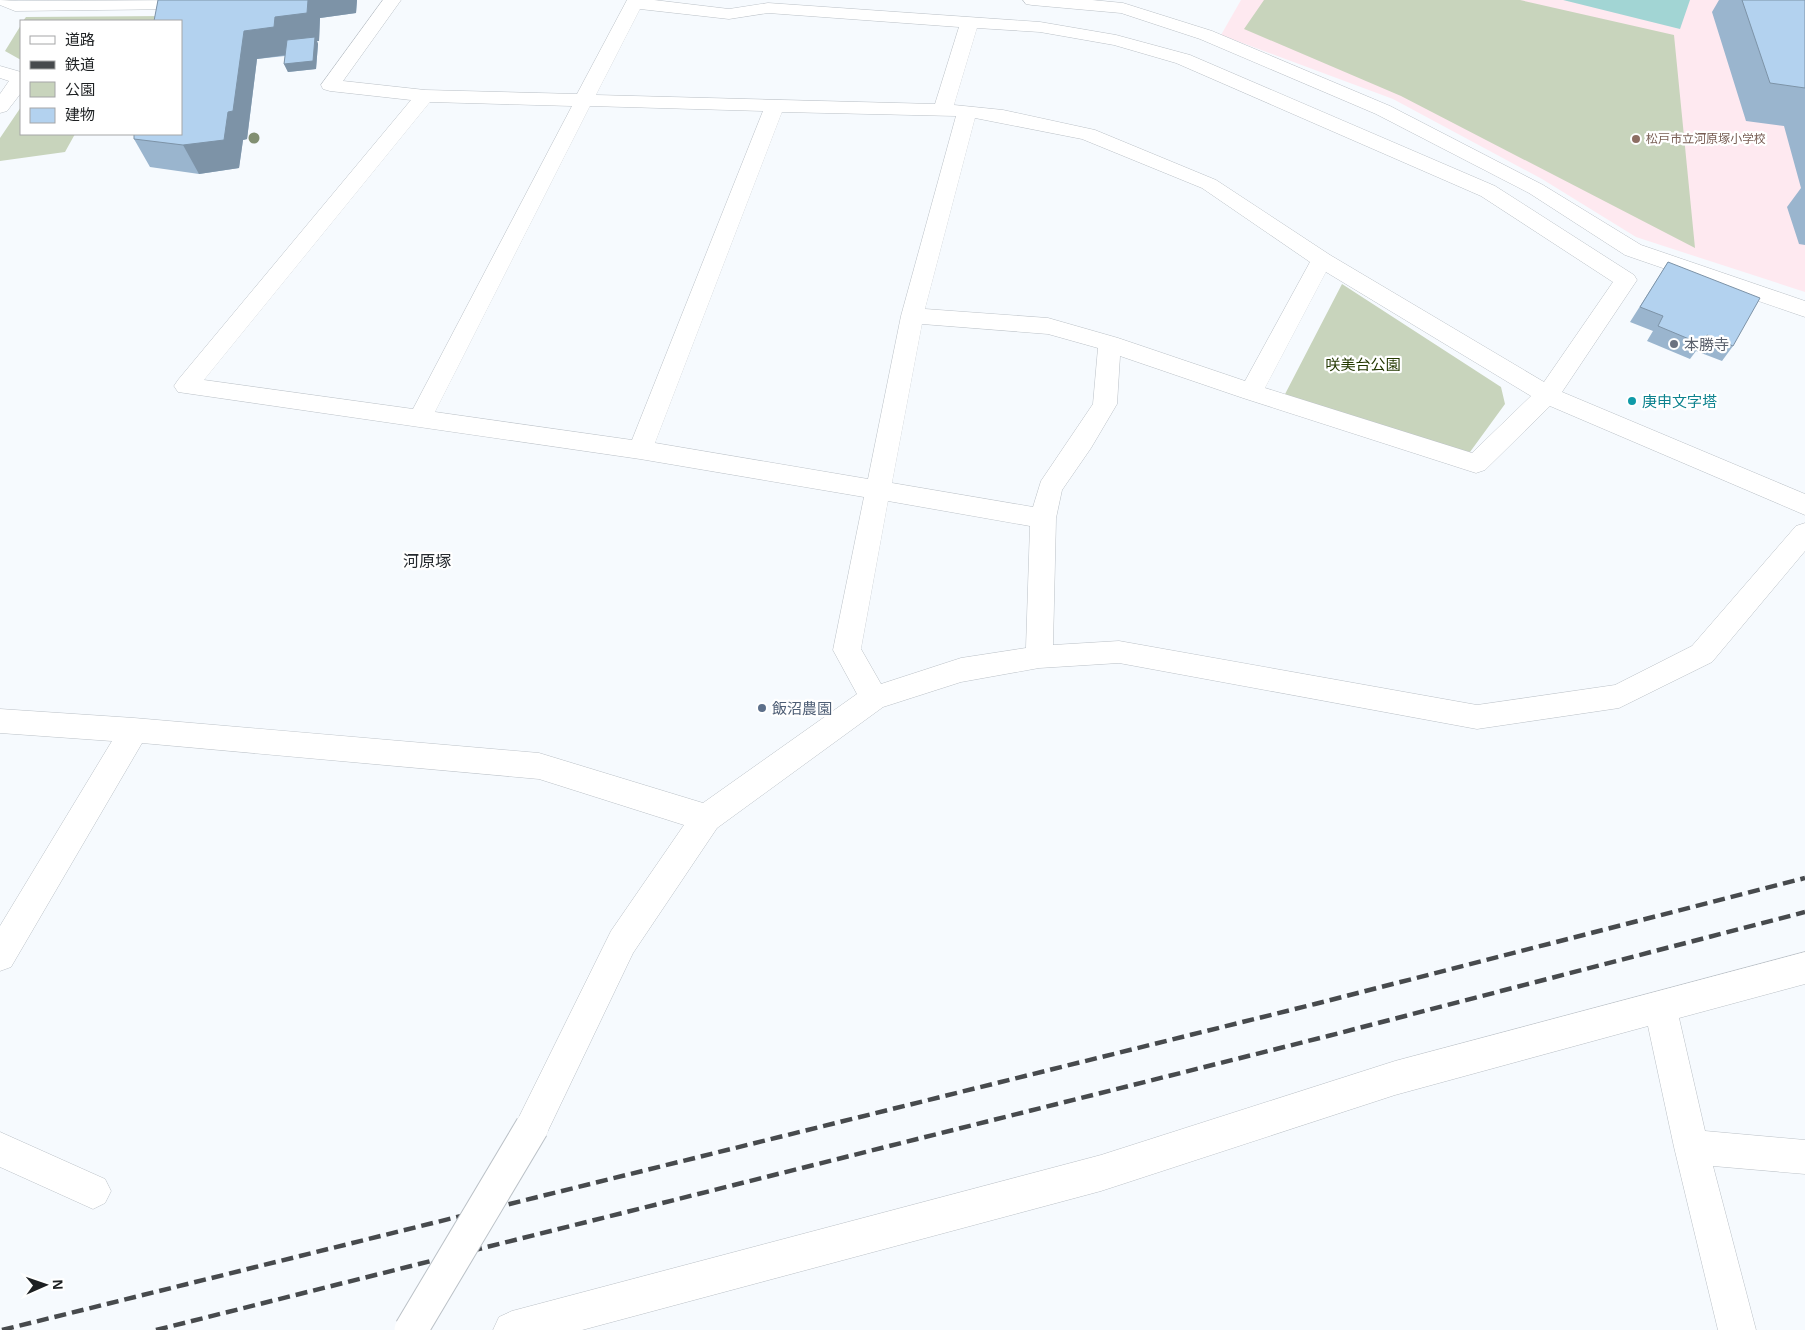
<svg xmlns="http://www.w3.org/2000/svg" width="1805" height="1330" font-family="Helvetica,'Noto Sans JP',sans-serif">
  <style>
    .education { fill: #fee9f0 }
    .green { fill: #c8d4bc }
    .water { fill: #a2d5d4 }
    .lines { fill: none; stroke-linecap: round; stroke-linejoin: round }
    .minor-casing { stroke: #bbc1c7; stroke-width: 1 }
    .minor { fill: #fff; fill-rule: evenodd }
    .rail { stroke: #474a4d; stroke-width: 4.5; stroke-dasharray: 12 6; stroke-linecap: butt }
    .minor-bridge-casing { stroke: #bbc1c7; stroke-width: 35; stroke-linecap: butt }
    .minor-bridge { stroke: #fff; stroke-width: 33 }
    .tree { fill: #828f72 }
    .wall { fill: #9ab5ce }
    .shaded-wall { fill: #7d93a7 }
    .building { fill: #b3d2ef; stroke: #7d93a7 }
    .education-dot { fill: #8d6e63; stroke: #fff; stroke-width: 2 }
    .worship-dot { fill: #6b7280; stroke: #fff; stroke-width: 2 }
    .culture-dot { fill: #0f9aa8; stroke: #fff; stroke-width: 2 }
    .service-dot { fill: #5c6f8a; stroke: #fff; stroke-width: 2 }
    .labels { text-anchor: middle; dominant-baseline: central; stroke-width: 4.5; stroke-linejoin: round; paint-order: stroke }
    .far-education-label { font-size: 12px; fill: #785e54; stroke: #fff; text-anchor: start }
    .worship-label { font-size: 15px; fill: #5b616d; stroke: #fff; text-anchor: start }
    .park-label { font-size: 15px; fill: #233800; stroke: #fff }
    .culture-label { font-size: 15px; fill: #0d838f; stroke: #fff; text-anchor: start }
    .service-label { font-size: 15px; fill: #4e5e75; stroke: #fff; text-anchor: start }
    .neighbourhood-label { font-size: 16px; fill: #262a2f; stroke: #fff }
  </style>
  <rect width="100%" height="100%" fill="#f6fafe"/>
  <path class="education" d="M1241 0H1740L1805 17V292L1636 237 1542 179 1393 99 1221 35Z"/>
  <path class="green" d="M1264 0H1520L1674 35 1695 248 1401 96 1244 29Z
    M167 16 165 21H23L26 17Z
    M21 25V60L5 51Z
    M21 107V134H75L65 152 0 161V138Z
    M1342 284 1501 387 1505 404 1470 452 1455 450 1283 398Z"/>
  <path class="water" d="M1563 0H1690L1680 29Z"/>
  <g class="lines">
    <defs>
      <path id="minor" d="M0 0 18 1 211 0 208 4 182 9 15 11 0 5Z
        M383 0H401L343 81 425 90 577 94 627 0H654L729 9 768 3 1040 22 1116 35 1190 55 1495 186 1634 275 1637 280 1562 392 1805 494V515L1550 406 1485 470 1476 473 1243 398 1120 356 1117 404 1091 448 1062 490 1056 518 1053 645 1119 641 1477 705 1615 685 1692 646 1796 526 1805 523V551L1712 662 1619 708 1477 729 1119 663 1039 668 961 682 883 707 717 828 633 953 544 1139 532 1144 520 1139 515 1127 520 1115 611 931 684 825 539 779 142 743 11 967 0 971V926L112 741 0 733V709L134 718 539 753 703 803 857 694 833 650 864 497 640 459 178 392 174 386 178 380 411 100 330 91 323 89 321 85ZM640 9 729 19 768 13 959 27 935 104 596 95ZM977 28 1040 32 1114 45 1176 63 1481 196 1613 282 1544 382 1330 255 1216 180 1095 130 1003 110 954 105ZM430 102 572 106 413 409 204 380ZM590 106 763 111 632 440 435 412ZM782 112 956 116 901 316 868 479 655 443ZM975 118 1082 139 1202 188 1310 262 1245 381 1118 338 1048 318 925 309ZM1326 272 1531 396 1472 453 1265 388ZM922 324 1048 334 1098 348 1093 404 1041 481 1033 507 892 483ZM888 501 1030 526 1026 648 961 658 881 684 861 649Z
        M1023 0H1092L1123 3 1212 31 1390 106 1543 185 1641 245 1805 301V317L1625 255 1529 193 1376 114 1200 39 1121 13 1032 5 1026 4Z
        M0 66 21 72V93L7 111 0 113V94L9 81 0 78Z
        M1805 952V984L1679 1018 1705 1131 1805 1140V1174L1713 1166 1756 1330H1718L1674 1147 1648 1026 1395 1095 1101 1191 582 1330H493L499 1317 512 1311 1101 1155 1395 1061Z
        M0 1132 105 1179 111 1191 105 1203 93 1209 0 1167Z"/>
    </defs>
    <use href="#minor" class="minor-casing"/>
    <use href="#minor" class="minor"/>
    <path class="rail" d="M2 1330 1315 1004 1805 878
      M156 1330 1328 1036 1805 912"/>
    <defs>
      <path id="minor-bridge" d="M411 1330 532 1127"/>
    </defs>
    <use href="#minor-bridge" class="minor-bridge-casing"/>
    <use href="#minor-bridge" class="minor-bridge"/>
  </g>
  <circle class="tree" cx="254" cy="138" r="5.5"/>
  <path class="wall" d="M158 0H357L356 13 320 18 319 41H317L318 44 316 69 288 72 284 64 285 56 257 59 247 139 243 140 239 168 199 174 150 167 134 139Z
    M1719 0H1805V245L1799 244 1787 207 1801 188 1784 126 1746 121 1712 12Z
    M1668 262 1733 346 1722 361 1696 351 1690 359 1647 341 1653 331 1630 322Z"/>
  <path class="shaded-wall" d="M308 0H357L356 13 320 18 319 41H317L318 44 316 69 288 72 284 64 286 55 257 59 247 139 243 140 239 168 199 174 183 145 228 112 244 31Z"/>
  <path class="building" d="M158 0H308L307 13 275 17 274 27 244 31 233 111 228 112 224 140 183 145 134 139V134H181V21H154Z
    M1742 0H1805V88L1770 83Z
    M315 37 313 61 284 64 287 40Z
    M1668 262 1760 298 1733 346 1707 335 1701 344 1658 326 1663 316 1640 307Z"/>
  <circle class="education-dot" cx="1636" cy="139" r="5"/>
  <circle class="worship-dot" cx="1674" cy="344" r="5"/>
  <circle class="culture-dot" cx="1632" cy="401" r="5"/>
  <circle class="service-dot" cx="762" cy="708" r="5"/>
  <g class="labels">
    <g class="far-education-label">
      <text x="1646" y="139">松戸市立河原塚小学校</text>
    </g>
    <g class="worship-label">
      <text x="1684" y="344">本勝寺</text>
    </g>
    <g class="park-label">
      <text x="1363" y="364">咲美台公園</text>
    </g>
    <g class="culture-label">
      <text x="1642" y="401">庚申文字塔</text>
    </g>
    <g class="service-label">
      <text x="772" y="708">飯沼農園</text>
    </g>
    <g class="neighbourhood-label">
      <text x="427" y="561">河原塚</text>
    </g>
  </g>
  <rect x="20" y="20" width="162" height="115" fill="#ffffff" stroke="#a5a6a7"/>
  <rect x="30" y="36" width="25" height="8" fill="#ffffff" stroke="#a5a6a7"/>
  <text x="65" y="45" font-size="15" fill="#1d2022">道路</text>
  <rect x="30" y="61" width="25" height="8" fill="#474a4d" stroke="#a5a6a7"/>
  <text x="65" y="70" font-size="15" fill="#1d2022">鉄道</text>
  <rect x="30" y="82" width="25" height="15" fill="#c8d4bc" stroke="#a5a6a7"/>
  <text x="65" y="95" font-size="15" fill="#1d2022">公園</text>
  <rect x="30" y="108" width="25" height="15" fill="#b3d2ef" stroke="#a5a6a7"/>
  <text x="65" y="120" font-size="15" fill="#1d2022">建物</text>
  <g transform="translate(45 1285) rotate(88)" stroke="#ffffff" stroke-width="4" paint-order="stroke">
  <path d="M0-4L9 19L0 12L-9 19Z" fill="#1d2022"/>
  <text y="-8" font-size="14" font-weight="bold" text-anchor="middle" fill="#1d2022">N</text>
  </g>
</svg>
